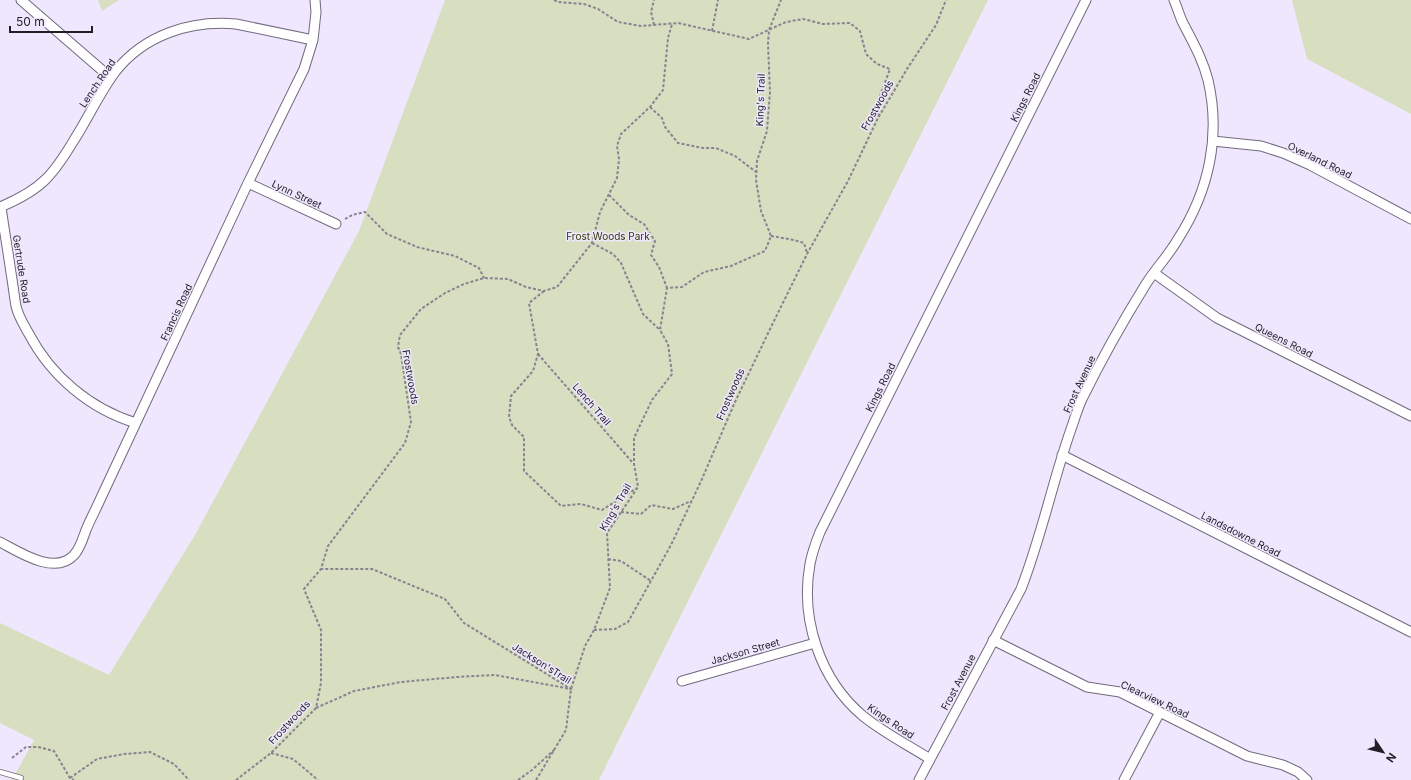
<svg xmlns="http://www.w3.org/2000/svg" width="1411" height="780" font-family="Inter,sans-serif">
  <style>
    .green { fill: #d8dfc1 }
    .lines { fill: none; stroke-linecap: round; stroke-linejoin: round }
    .service-casing { stroke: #716a7d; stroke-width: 6 }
    .minor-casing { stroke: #716a7d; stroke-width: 11 }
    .path { stroke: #888291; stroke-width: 2; stroke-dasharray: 3 2; stroke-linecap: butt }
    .service { stroke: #fff; stroke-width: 4.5 }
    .minor { stroke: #fff; stroke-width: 9 }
    .labels { text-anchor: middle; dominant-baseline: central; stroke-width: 3; stroke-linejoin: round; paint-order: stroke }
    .street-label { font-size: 10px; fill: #211e26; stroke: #efe7fd }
    .park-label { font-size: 10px; fill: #323907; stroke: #efe7fd }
  </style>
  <rect width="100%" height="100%" fill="#efe7fd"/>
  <path class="green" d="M98 0H119L102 11Z
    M445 0H988L660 657 599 780H12L34 740 0 723V623L109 675 195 535 359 231Z
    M1292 0H1411V114L1307 59Z"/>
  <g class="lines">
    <defs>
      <path id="service" d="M0 772 21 778"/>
      <path id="minor" d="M21 0 111 78
        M1213 141 1261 146 1283 153 1310 165 1411 219
        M248 183 336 224
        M0 207C17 200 33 192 46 179 60 165 69 148 79 132 91 112 101 91 115 72 144 35 190 20 236 24L313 40
        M1 207C4 229 8 251 11 273 13 284 14 295 16 306 18 316 24 325 29 334 51 376 90 409 136 423
        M1154 273 1217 318 1411 416
        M1062 455 1411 632
        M0 542C19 552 55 576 74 555 80 549 83 538 86 530 90 520 95 511 99 502L248 183 304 69 313 40 316 12 315 0
        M993 640 1087 687 1120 692 1247 756 1283 765 1298 772 1307 780
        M682 681 815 643
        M930 759C908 745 884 733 863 716 820 680 800 619 810 564 812 553 816 542 820 532L1086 0
        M919 780 1021 589C1041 538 1052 484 1070 432 1074 421 1077 410 1082 399 1101 360 1123 321 1146 284 1156 268 1169 255 1178 239 1209 191 1221 136 1208 80 1202 57 1192 41 1182 21 1179 14 1177 7 1174 0
        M1124 780 1160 712"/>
    </defs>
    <use href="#service" class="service-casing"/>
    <use href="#minor" class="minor-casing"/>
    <path class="path" d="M554 0 558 2 584 4 598 9 618 22 641 26 678 23 749 39 786 22 803 19 823 24 850 23 860 31 866 54 877 64 890 69 877 104 878 117
      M654 25 651 12 654 0
      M712 31 718 0
      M650 107 662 118 665 127 678 143 703 148H716L735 156 756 172
      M609 195 629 215 644 224 655 241 651 255 659 267 667 288
      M345 219 352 215 365 212 387 234 417 247 455 256 479 268 484 278
      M771 236 794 240 804 243 807 253
      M592 243 613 254 621 263 643 314 660 330
      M544 291 529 303 538 354 533 371 511 396 509 417 512 425 524 437V471L561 506 581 504 602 510 637 488
      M538 354 633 463
      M621 512 641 514 651 505 673 509 691 501
      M608 559 621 561 651 581
      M594 630 615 629 628 622 671 545 702 479 735 402 772 325 807 254 848 181 878 118 907 69 936 25 946 0
      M316 708 354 691 401 682 457 677 495 675 571 689 464 623 445 599 372 569H322
      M271 753 293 759 318 780
      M12 758 26 747H38L54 751 70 778 74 780
      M70 778 97 759 124 754 150 752 174 764 189 780
      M236 780 271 753 316 708 321 683V630L304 589 321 569 328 546 405 443 411 422 401 354 398 347 400 335 421 309 445 293 464 284 484 278 508 279 526 287 544 291 557 287 592 243 600 212 617 178 619 159 617 146 621 134 650 107 663 90 668 38 672 24
      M518 780 532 770 554 750
      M536 780 566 730 571 689 585 646 594 630 610 588 607 533 638 487 634 464V438L652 400 672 374 668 344 660 330 667 288 682 287 704 272 731 266 765 251 771 236 761 211 756 180 757 161 767 131 770 92 768 44 769 30 781 0"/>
    <use href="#service" class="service"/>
    <use href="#minor" class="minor"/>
  </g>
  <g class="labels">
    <g class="street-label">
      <text transform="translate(97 83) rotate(-56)">Lench Road</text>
      <text transform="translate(1025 97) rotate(-63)">Kings Road</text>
      <text transform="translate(760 100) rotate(-88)">King's Trail</text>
      <text transform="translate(877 105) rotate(-61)">Frostwoods</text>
      <text transform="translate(1320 160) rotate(26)">Overland Road</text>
      <text transform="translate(297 194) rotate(25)">Lynn Street</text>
      <text transform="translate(22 269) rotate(81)">Gertrude Road</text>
      <text transform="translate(176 312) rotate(-65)">Francis Road</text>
      <text transform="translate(1284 340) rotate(27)">Queens Road</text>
      <text transform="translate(411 377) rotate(80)">Frostwoods</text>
      <text transform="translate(1079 384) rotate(-65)">Frost Avenue</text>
      <text transform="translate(880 387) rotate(-63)">Kings Road</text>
      <text transform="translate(730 394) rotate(-66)">Frostwoods</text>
      <text transform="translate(592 404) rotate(49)">Lench Trail</text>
      <text transform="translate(615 507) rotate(-60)">King's Trail</text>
      <text transform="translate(1241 534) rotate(27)">Landsdowne Road</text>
      <text transform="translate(745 651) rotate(-16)">Jackson Street</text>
      <text transform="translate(542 663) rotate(32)">Jackson'sTrail</text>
      <text transform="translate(958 682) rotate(-62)">Frost Avenue</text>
      <text transform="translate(1155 699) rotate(25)">Clearview Road</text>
      <text transform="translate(891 721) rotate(34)">Kings Road</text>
      <text transform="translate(289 722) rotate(-47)">Frostwoods</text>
    </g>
    <g class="park-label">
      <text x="608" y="236">Frost Woods Park</text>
    </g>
  </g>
  <g transform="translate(1383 752) rotate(125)" stroke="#efe7fd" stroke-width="3" paint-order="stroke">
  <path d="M0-3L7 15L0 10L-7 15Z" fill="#211e26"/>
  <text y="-6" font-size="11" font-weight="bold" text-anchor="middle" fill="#211e26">N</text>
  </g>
  <path d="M10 26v6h82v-6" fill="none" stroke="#211e26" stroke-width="2"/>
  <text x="16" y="26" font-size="12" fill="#211e26" stroke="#efe7fd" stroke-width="3" paint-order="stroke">50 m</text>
</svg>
